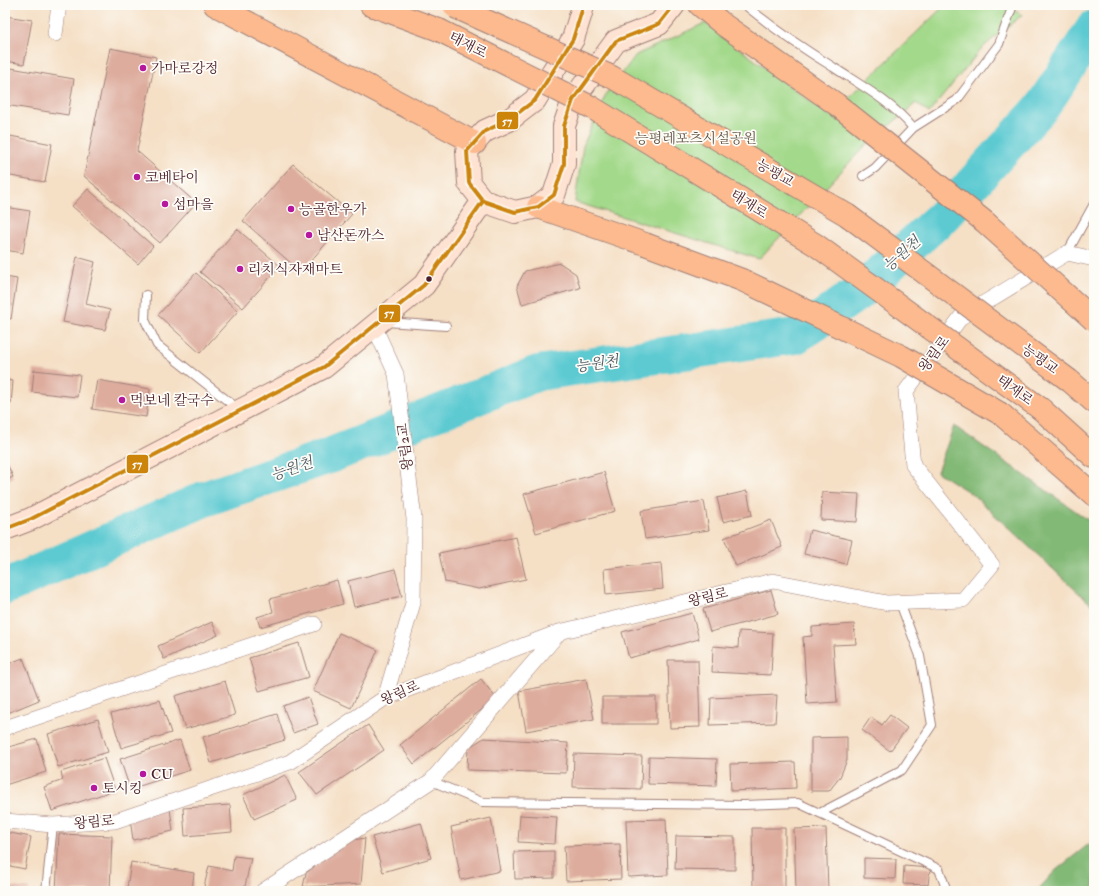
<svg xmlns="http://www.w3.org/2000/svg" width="1099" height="896" font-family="'IM FELL Double Pica','Noto Serif KR',serif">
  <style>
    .green { fill: #a3d98a; stroke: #767c5a }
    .forest { fill: #82b976; stroke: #666c50 }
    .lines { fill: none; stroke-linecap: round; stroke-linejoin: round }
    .river { stroke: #5dcad2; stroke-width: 36 }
    .building { fill: #ddac9d }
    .service-casing { stroke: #a07f78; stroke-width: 10 }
    .minor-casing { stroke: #a07f78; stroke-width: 16 }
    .secondary-casing { stroke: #a07f78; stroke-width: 24 }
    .trunk-casing { stroke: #a07f78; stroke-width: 24 }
    .service { stroke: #fff; stroke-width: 8 }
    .minor { stroke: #fff; stroke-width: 15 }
    .secondary { stroke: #fee3d2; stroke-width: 22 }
    .trunk { stroke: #fcba8e; stroke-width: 22 }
    .trunk-bridge-casing { stroke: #a07f78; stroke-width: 24; stroke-linecap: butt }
    .trunk-bridge { stroke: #fcba8e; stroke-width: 22 }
    .bus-1-casing { stroke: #fdfcf7; stroke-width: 7 }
    .bus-1 { stroke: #cc840b; stroke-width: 4 }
    .poi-dot { fill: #b5179e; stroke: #fdfcf7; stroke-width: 1.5 }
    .bus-dot { fill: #4a1f2b; stroke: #fdfcf7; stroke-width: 1.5 }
    .labels { text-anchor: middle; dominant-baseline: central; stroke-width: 3.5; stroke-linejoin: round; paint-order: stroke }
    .street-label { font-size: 14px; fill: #4a1f2b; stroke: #fdfcf7 }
    .poi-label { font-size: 14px; fill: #4a1f2b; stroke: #fdfcf7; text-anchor: start }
    .park-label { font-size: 14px; fill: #655748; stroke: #fdfcf7 }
    .water-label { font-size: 15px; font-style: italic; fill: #515b65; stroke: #fdfcf7 }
    .line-badge { stroke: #fdfcf7; stroke-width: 1.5 }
    .badge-label { font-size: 11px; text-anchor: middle; font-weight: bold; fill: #fff }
  </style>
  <rect width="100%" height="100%" fill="#fdfcf7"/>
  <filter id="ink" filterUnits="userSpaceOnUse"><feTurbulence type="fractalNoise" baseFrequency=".025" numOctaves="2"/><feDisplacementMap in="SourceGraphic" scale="8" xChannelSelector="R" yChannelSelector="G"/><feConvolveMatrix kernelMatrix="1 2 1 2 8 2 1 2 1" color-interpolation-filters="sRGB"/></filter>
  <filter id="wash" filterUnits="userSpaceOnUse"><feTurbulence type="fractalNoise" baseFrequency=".012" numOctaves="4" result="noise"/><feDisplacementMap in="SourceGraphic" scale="16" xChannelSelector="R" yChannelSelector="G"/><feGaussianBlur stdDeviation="0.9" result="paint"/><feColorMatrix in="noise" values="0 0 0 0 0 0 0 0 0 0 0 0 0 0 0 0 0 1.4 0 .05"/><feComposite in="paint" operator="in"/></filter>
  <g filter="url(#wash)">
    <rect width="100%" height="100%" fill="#f5dfc5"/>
    <path class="green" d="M945 5H1006L1022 15 982 48 929 113 916 103 864 147 759 259 575 202 583 146 605 96 636 55 705 23 830 116Z"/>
    <path class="forest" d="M954 426 1094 524V607L972 494 937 472Z
      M1094 840V891H1037L1055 871Z"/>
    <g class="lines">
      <path class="river" d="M5 587 204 499 329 456 538 373 796 336 861 291 943 216 1042 107 1094 28"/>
    </g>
    <g id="blocks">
      <path class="building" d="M5 16 32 20 24 64 5 61Z
        M110 48 156 57 137 151 196 203 160 243 84 176Z
        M11 68 74 79 68 115 5 105Z
        M5 135 52 144 45 182 5 175Z
        M293 164 352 214 301 272 243 221Z
        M88 189 153 246 138 264 72 206Z
        M5 207 30 211 23 253 5 250Z
        M237 229 280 266 243 308 200 272Z
        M77 257 95 262 86 304 110 310 105 330 63 322Z
        M560 263 576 274 580 288 522 304 517 286 525 271Z
        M196 273 238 311 200 353 158 315Z
        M5 277 17 279 11 319 5 318Z
        M34 370 80 375 77 397 32 392Z
        M5 380 13 381 11 404 5 403Z
        M97 380 150 389 146 417 92 409Z
        M5 459 13 477 5 481Z
        M604 472 615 511 536 533 524 494Z
        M747 491 752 515 723 522 717 498Z
        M822 492 859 494 857 522 821 520Z
        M704 501 709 530 645 539 641 511Z
        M771 520 782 547 736 566 724 538Z
        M810 530 852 540 846 564 804 554Z
        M516 537 526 579 479 589 445 582 439 553Z
        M661 563 663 589 606 595 604 569Z
        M395 569 402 596 354 607 348 581Z
        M337 580 343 604 260 627 257 617 273 612 270 599Z
        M771 590 778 614 710 632 703 609Z
        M692 613 699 639 629 658 622 632Z
        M212 622 218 635 164 659 158 646Z
        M854 624 856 644 833 645 837 702 807 704 803 637 812 636V627Z
        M739 631 773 633 771 675 712 672 713 646 738 648Z
        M339 633 378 650 351 708 313 691Z
        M299 643 309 677 259 691 249 658Z
        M23 658 39 700 5 714V665Z
        M668 660H698L700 727 670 728Z
        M481 679 496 698 414 764 400 745Z
        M586 679 594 719 526 731 519 691Z
        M225 681 235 715 185 729 175 696Z
        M777 695 775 723 710 725 711 698Z
        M308 697 318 724 293 733 283 706Z
        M602 697H656V724H602Z
        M160 700 171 733 121 748 111 714Z
        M277 714 285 740 211 763 203 737Z
        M890 715 907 728 890 751 862 730 871 717 882 725Z
        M98 719 108 752 58 767 48 734Z
        M368 725 384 750 317 795 299 772Z
        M847 737V760L840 777 829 791H811V738Z
        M484 738 568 743 566 773 467 770 468 748Z
        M37 739 46 772 5 785V748Z
        M180 740 190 770 130 789 120 759Z
        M574 754 642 756 641 789 573 787Z
        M649 757 717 759 716 786 648 784Z
        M104 758 115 790 52 811 44 787 63 780 61 772Z
        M795 762 796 788 731 791 730 764Z
        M285 775 297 800 254 819 243 795Z
        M230 805 232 832 185 836 183 808Z
        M170 809 173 831 133 840 130 818Z
        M520 815 557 817 555 844 518 842Z
        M491 818 500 871 461 880 451 827Z
        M666 819 668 875 628 877 626 820Z
        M421 823 431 858 383 872 372 837Z
        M752 828H785V890H753Z
        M826 828 828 891H796L794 829Z
        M5 832 31 837 25 869 5 865Z
        M59 834 112 836 110 891H56Z
        M676 836 735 837V870L675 869Z
        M365 838 361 884 303 887 306 873 347 841Z
        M620 844 621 879 566 881 564 846Z
        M554 851V878L515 879 514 852Z
        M234 856 251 858 244 891H203L209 866 232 871Z
        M864 858 896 859 895 879 864 878Z
        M131 862 194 873 192 891H147L127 888Z
        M904 866 930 868 928 885 903 884Z
        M5 886 29 889V891H5Z"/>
    </g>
  </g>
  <g filter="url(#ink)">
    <use href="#blocks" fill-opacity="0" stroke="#a07f78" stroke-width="1"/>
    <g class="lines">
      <defs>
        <path id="service" d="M745 5C773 28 802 48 833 67 860 85 892 102 913 128L875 168 863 176
          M913 128 957 100 999 44 1013 5
          M1067 253 1094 204
          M146 295 145 320 157 345 238 409
          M386 322 446 326
          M431 781 482 802 745 805 798 803 939 869 947 891
          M820 813 902 770 932 725 920 656 900 603
          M46 891 53 825"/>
        <path id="minor" d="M55 34 59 5
          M374 326 396 374 414 519 413 603 385 698
          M5 728 314 624
          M5 821 53 825 115 821 290 762 385 698 559 632 773 581 887 603 963 600 992 565 913 465 906 391 961 317 1067 253 1094 259
          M263 891 431 781 558 634"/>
        <path id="secondary" d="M582 5V10L573 39 535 100 509 120 485 131 467 151 469 183 483 201 515 212 538 207 554 195 564 164V126L573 100 616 41 659 24 674 5
          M5 529 31 519 324 367 424 285 483 201"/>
        <path id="trunk" d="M215 5 475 143
          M371 5 439 30
          M700 5 724 25 836 104
          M538 207 645 244
          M1070 381 1094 402
          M1041 409 1094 457
          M1001 414 1094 495"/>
      </defs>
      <use href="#service" class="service-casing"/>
      <use href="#minor" class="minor-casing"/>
      <use href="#secondary" class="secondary-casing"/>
      <use href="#trunk" class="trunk-casing"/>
      <use href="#service" class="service"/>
      <use href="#minor" class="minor"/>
      <use href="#secondary" class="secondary"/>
      <use href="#trunk" class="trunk"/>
      <defs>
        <path id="trunk-bridge" d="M455 7 612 77 847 215 1070 381
          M439 30 591 107 816 245 1041 409
          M836 104 985 222 1094 320
          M645 244 742 280 901 356 1001 414"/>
      </defs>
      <use href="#trunk-bridge" class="trunk-bridge-casing"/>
      <use href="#trunk-bridge" class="trunk-bridge"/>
      <defs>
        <path id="bus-1" d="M582 5V10L573 39 535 100 509 120 485 131 467 151 469 183 483 201 515 212 538 207 554 195 564 164V126L573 100 616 41 659 24 674 5
          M5 529 31 519 324 367 424 285 483 201"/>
      </defs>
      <use href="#bus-1" class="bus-1-casing"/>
      <use href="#bus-1" class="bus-1"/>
    </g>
  </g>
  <g class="poi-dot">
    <circle cx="143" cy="68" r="4"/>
    <circle cx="137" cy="177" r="4"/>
    <circle cx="165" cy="204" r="4"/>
    <circle cx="291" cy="209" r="4"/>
    <circle cx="309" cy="235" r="4"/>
    <circle cx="240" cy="269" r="4"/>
    <circle cx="122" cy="400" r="4"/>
    <circle cx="143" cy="774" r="4"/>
    <circle cx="94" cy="788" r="4"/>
  </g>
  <circle class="bus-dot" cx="429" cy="279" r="3.5"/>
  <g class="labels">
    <g class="street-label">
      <text transform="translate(468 45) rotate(27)">태재로</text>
      <text transform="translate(775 173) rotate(30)">능평교</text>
      <text transform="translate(749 204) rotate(32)">태재로</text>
      <text transform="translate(934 354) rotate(-53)">왕림로</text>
      <text transform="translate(1040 359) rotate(36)">능평교</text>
      <text transform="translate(1015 390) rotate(36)">태재로</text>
      <text transform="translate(405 447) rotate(-97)">왕림2교</text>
      <text transform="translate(708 597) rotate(-13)">왕림로</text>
      <text transform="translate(400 693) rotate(-24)">왕림로</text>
      <text transform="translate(94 822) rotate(-5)">왕림로</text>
    </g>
    <g class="poi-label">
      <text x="151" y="68">가마로강정</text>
      <text x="145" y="177">코베타이</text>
      <text x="173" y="204">섬마을</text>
      <text x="299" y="209">능골한우가</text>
      <text x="317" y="235">남산돈까스</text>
      <text x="248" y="269">리치식자재마트</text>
      <text x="130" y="400">먹보네 칼국수</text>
      <text x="151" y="774">CU</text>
      <text x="102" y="788">토시킹</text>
    </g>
    <g class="park-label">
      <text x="696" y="138">능평레포츠시설공원</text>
    </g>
    <g class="water-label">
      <text transform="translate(902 254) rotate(-42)">능원천</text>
      <text transform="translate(597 364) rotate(-8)">능원천</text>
      <text transform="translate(292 469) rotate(-19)">능원천</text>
    </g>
  </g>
  <g class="line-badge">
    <rect x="496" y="111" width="23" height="19" rx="4" fill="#cc840b"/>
    <rect x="378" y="304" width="23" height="19" rx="4" fill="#cc840b"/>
    <rect x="126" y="454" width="23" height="20" rx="4" fill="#cc840b"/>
  </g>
  <g class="badge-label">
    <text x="507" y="125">57</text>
    <text x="389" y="317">57</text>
    <text x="137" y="468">57</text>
  </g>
  <rect width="1099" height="896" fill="none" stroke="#fdfcf7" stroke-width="20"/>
</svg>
